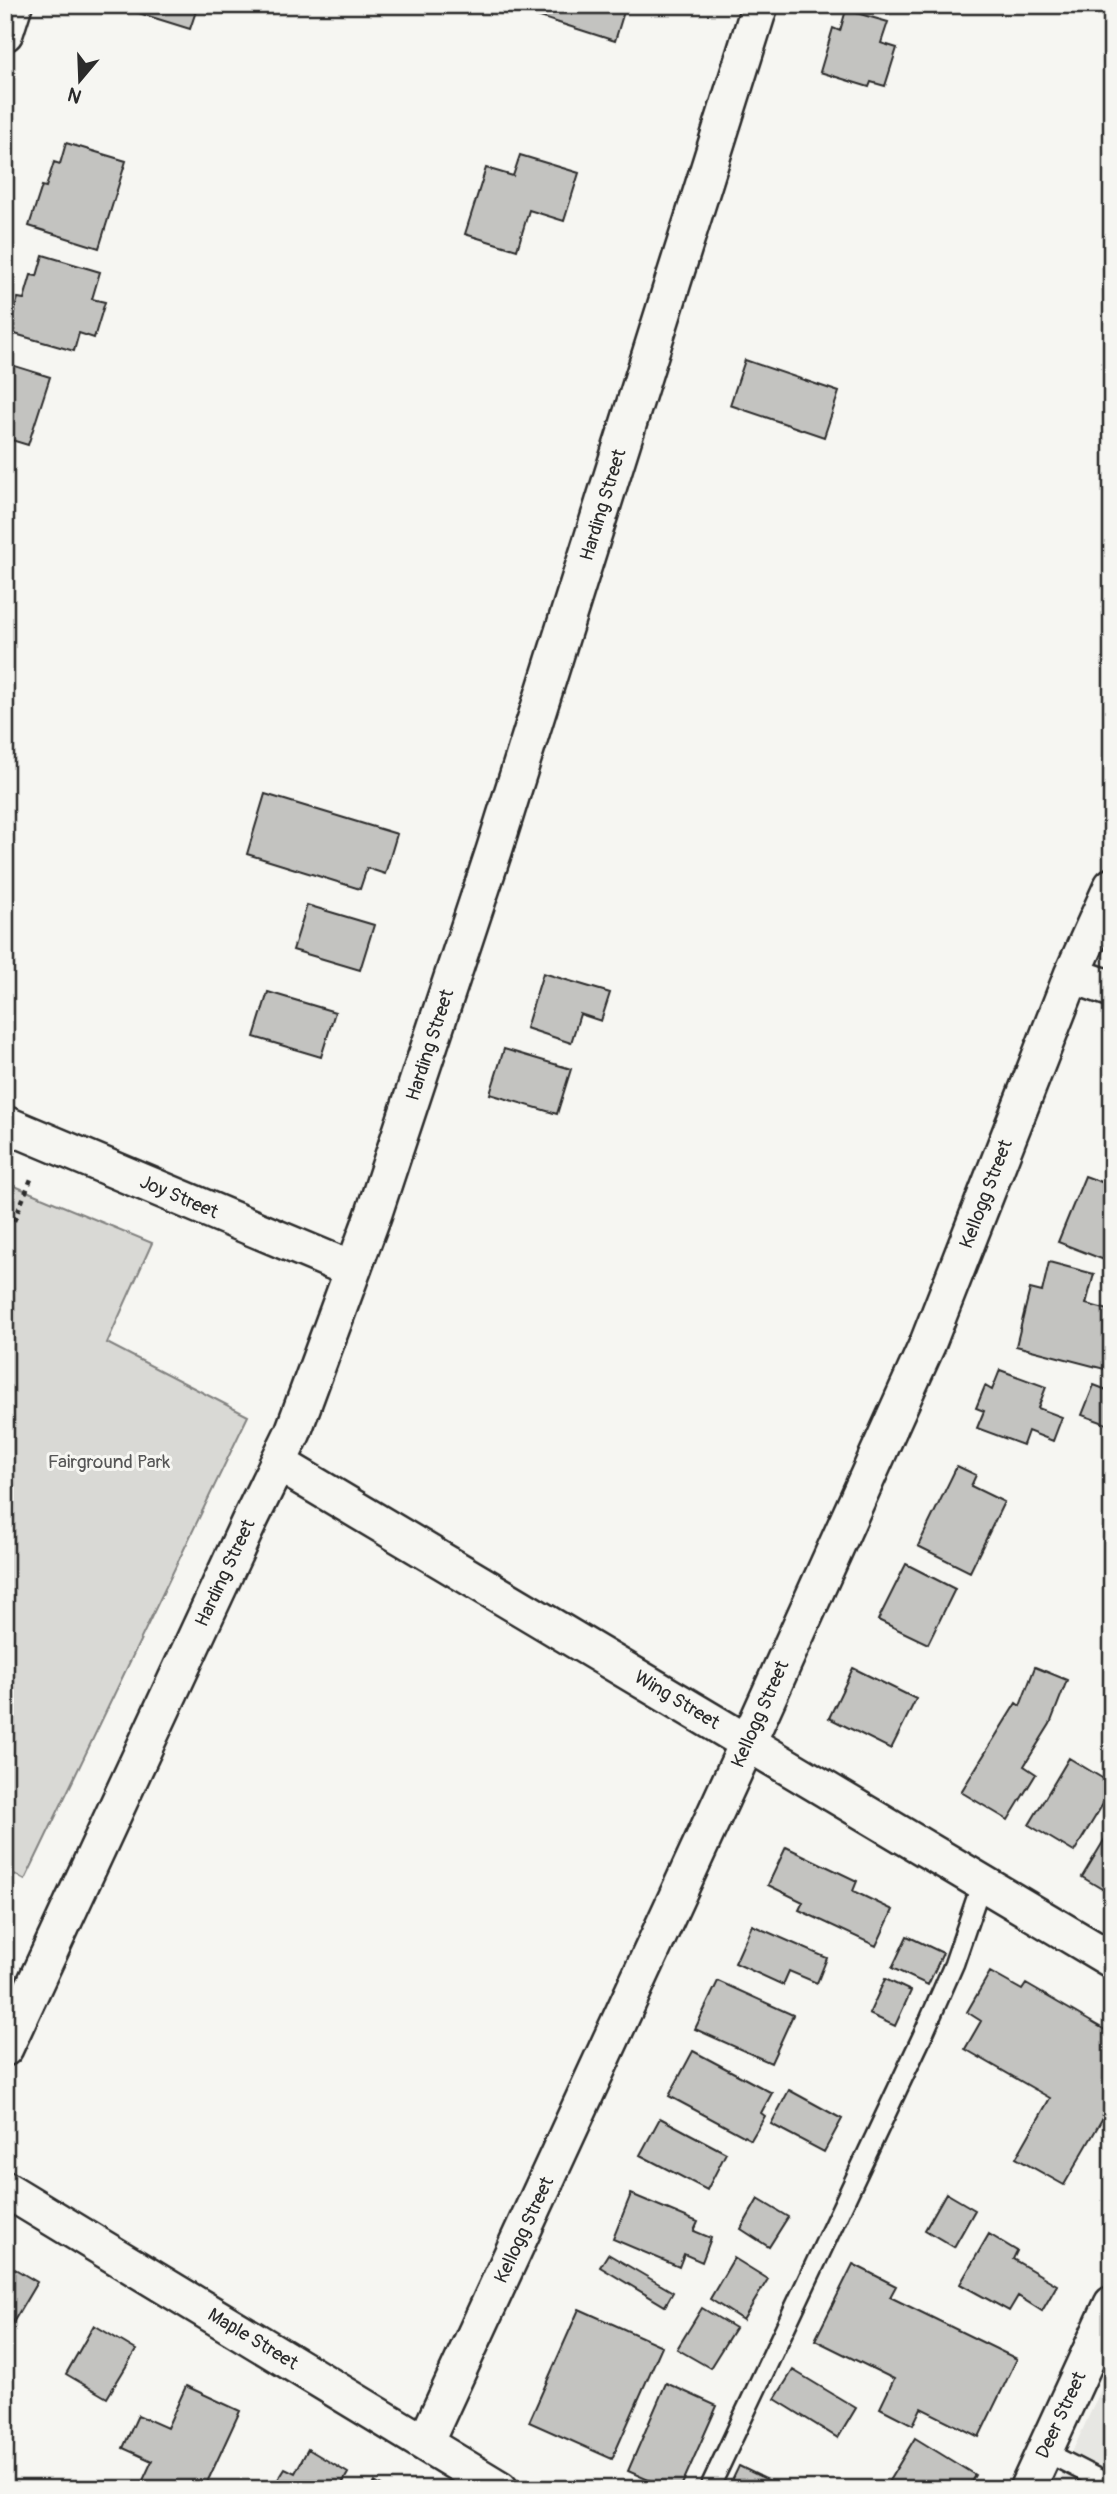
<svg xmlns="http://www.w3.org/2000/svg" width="1117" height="2494" font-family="Pangolin,sans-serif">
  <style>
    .built { fill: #e7e7e3 }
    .green { fill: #d9d9d5; stroke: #828280; stroke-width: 2 }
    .building { fill: #c3c3c0; stroke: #2b2b2b; stroke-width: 2 }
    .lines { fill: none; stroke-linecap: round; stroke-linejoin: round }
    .service-casing { stroke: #2b2b2b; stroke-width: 23 }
    .minor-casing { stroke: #2b2b2b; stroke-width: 40 }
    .path { stroke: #2b2b2b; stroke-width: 4.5; stroke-dasharray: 5 5; stroke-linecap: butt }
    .service { stroke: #f6f6f2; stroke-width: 18 }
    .minor { stroke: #f6f6f2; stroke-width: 35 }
    .labels { text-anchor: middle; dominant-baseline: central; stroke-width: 6; stroke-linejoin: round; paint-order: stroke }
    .street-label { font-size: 19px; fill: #2b2b2b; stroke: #f6f6f2 }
    .park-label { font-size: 19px; fill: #565656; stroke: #f6f6f2 }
  </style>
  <rect width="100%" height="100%" fill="#f6f6f2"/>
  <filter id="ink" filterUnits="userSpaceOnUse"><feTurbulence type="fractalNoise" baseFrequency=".0143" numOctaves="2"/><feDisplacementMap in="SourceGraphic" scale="14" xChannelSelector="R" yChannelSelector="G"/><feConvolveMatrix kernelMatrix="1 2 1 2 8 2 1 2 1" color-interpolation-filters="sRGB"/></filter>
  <g filter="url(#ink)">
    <path class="built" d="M1112 2366V2489H1055Z"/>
    <path class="green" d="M5 1182 152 1243 107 1343 248 1416 25 1880 5 1869Z"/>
    <path class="building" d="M113 5H198L190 29Z
      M531 5H626L615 41 528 13Z
      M846 10 888 22 881 43 897 48 885 86 871 82 869 87 820 72 833 28 840 31Z
      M66 143 126 161 99 248 29 226 42 186 46 187 54 162 60 164Z
      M520 155 579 173 564 221 529 210 517 250 465 234 486 168 513 176Z
      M43 255 100 272 92 299 105 302 94 338 79 333 74 351 8 332 18 298 24 299 31 275 37 276Z
      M745 360 839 392 824 437 730 405Z
      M5 363 50 377 28 445 5 438Z
      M265 794 397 834 385 874 367 868 360 889 247 854Z
      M307 905 374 925 360 970 293 950Z
      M543 973 610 993 601 1021 580 1014 571 1043 526 1028Z
      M268 992 335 1012 321 1057 254 1037Z
      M504 1049 571 1069 557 1114 490 1094Z
      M1085 1176 1112 1186V1263L1058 1242Z
      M1049 1262 1094 1274 1086 1304 1112 1311V1371L1016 1346 1030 1289 1042 1292Z
      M1000 1370 1046 1387 1038 1408 1062 1417 1053 1441 1028 1431 1023 1445 977 1428 984 1411 976 1408 985 1386 992 1390Z
      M1094 1385 1112 1392V1426L1082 1415Z
      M957 1466 976 1475 971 1486 1004 1502 970 1572 918 1546Z
      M906 1564 955 1589 928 1644 878 1620Z
      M1035 1667 1067 1680 1050 1724 1024 1766 1036 1774 1008 1820 961 1792 1016 1703 1020 1706Z
      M853 1668 916 1699 891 1749 829 1718Z
      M1069 1758 1112 1784V1789L1074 1852 1029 1825Z
      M1112 1827V1895L1082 1877Z
      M786 1847 857 1881 853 1891 893 1910 876 1946 799 1910 803 1902 768 1885Z
      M752 1925 827 1958 817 1983 789 1971 783 1985 735 1963Z
      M907 1936 943 1953 928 1985 892 1968Z
      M990 1972 1022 1990 1026 1984 1112 2034V2102L1064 2185 1016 2158 1050 2098 965 2049 981 2021 967 2012Z
      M885 1979 911 1991 895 2026 869 2014Z
      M718 1981 793 2015 771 2063 695 2029Z
      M693 2051 772 2093 761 2113 765 2116 751 2140 669 2096Z
      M789 2090 842 2119 824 2152 771 2124Z
      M660 2118 726 2153 707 2190 640 2155Z
      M946 2193 975 2210 954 2247 925 2230Z
      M631 2194 698 2222 694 2231 711 2238 702 2262 684 2254 679 2267 613 2239Z
      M758 2199 788 2217 769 2247 741 2229Z
      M989 2234 1017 2251 1013 2259 1057 2285 1042 2311 1018 2296 1009 2311 960 2284Z
      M608 2254 673 2292 665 2306 600 2267Z
      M734 2258 768 2279 743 2320 710 2299Z
      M5 2263 37 2282 5 2336Z
      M853 2264 896 2286 890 2297 1017 2359 979 2437 921 2408 913 2425 880 2408 894 2379 815 2340Z
      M702 2308 735 2328 710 2368 677 2349Z
      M579 2309 662 2346 612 2459 529 2422Z
      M94 2325 136 2350 107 2398 66 2374Z
      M793 2370 856 2408 838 2438 775 2399Z
      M666 2383 717 2406 680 2489H669L628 2471Z
      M186 2386 240 2411 204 2489H139L152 2461 123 2448 138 2415 167 2428Z
      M915 2438 975 2475 967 2489H884Z
      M308 2449 348 2473 339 2489H272L285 2468 295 2473Z
      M739 2466 770 2481 766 2489H728Z
      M375 2482 386 2489H371Z"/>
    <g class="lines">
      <defs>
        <path id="service" d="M1044 2451 1112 2486
          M709 2489 922 2037 954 1964 982 1882"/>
        <path id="minor" d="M5 33 14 5
          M1072 975 1112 989
          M5 1124 353 1270
          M278 1463 1112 1960
          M5 2048 250 1520 293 1432 374 1213 494 851 760 5
          M5 2189 500 2489
          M425 2443 748 1742 927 1345 1072 975 1112 886
          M1027 2489 1112 2304"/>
      </defs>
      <use href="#service" class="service-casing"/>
      <use href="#minor" class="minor-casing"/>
      <path class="path" d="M14 1221 31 1179"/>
      <use href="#service" class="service"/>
      <use href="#minor" class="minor"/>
    </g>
  </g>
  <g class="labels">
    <g class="street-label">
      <text transform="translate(603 505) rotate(-73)">Harding Street</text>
      <text transform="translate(430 1045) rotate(-72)">Harding Street</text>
      <text transform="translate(986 1194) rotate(-69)">Kellogg Street</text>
      <text transform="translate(179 1197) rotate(23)">Joy Street</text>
      <text transform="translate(225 1573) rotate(-65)">Harding Street</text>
      <text transform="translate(677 1700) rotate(31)">Wing Street</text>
      <text transform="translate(760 1714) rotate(-66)">Kellogg Street</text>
      <text transform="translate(524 2230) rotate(-65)">Kellogg Street</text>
      <text transform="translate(253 2339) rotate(31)">Maple Street</text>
      <text transform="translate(1061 2415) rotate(-65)">Deer Street</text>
    </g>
    <g class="park-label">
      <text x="109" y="1462">Fairground Park</text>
    </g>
  </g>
  <rect width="1117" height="2494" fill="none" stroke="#f6f6f2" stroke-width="28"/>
  <rect x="14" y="14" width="1089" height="2466" fill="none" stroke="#2b2b2b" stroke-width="2.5" filter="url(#ink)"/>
  <g transform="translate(80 80) rotate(199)" stroke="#f6f6f2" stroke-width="5" paint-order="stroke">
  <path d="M0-5L12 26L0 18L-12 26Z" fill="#2b2b2b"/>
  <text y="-10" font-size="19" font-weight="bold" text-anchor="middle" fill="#2b2b2b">N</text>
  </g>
</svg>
